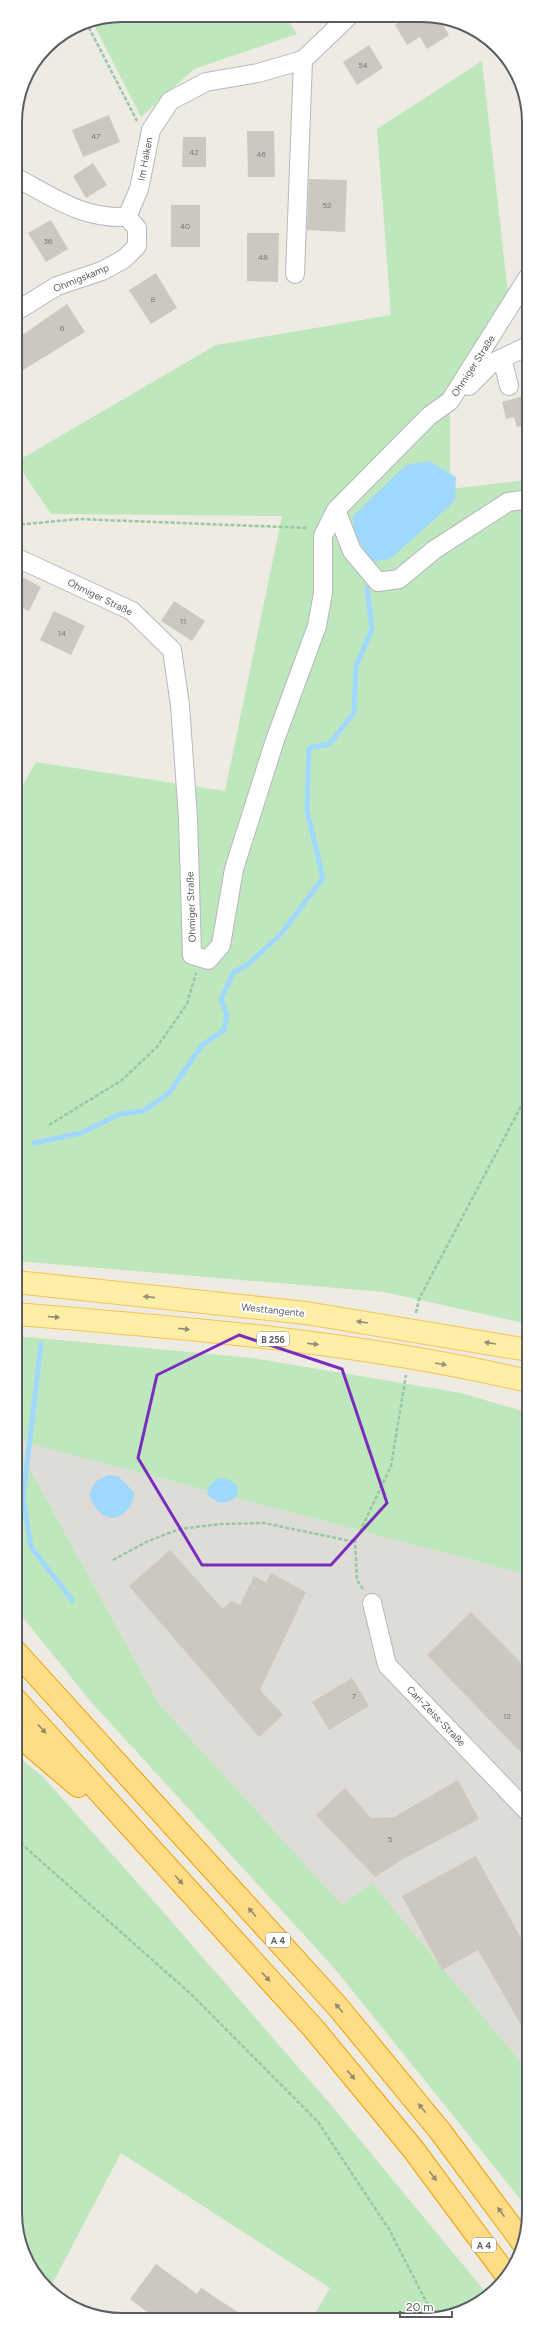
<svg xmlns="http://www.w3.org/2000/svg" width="544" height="2335" font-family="Figtree,sans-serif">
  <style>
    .industrial { fill: #dedcd6 }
    .green { fill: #bee7bd }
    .water { fill: #a0d8ff }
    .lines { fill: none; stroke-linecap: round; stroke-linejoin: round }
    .stream { stroke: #a0d8ff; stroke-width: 5 }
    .building { fill: #cbc7c1 }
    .minor-casing { stroke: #b5b8bd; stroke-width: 20 }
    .major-casing { stroke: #f6c452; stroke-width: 24 }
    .highway-casing { stroke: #ef9e00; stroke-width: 24 }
    .path { stroke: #96c8a3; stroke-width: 2.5; stroke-dasharray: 4 2; stroke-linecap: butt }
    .minor { stroke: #fff; stroke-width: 18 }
    .major { stroke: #ffeea5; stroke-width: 22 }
    .highway { stroke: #ffdd87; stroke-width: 22 }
    .oneway { fill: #94907a }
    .oneway2 { fill: #948a70 }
    .marked { fill: none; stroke: #7b2cbf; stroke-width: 3; stroke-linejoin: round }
    .labels { text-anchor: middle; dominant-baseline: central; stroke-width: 4; stroke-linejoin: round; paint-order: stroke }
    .number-label { font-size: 8px; fill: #76787a }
    .shield { fill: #fff; stroke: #8c8e92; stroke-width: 1 }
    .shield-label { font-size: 9px; font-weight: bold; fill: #5a5e63 }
    .street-label { font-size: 10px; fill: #5a5e63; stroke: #fff }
    .rim { fill: none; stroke: #5a5e63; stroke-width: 2 }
  </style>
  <rect width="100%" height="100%" fill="#eeebe2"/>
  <path class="industrial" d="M16 1440 529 1575V2072L372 1883 342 1905 159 1704 16 1444Z"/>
  <path class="green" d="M122 15 285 16 297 34 194 69 141 117 92 21Z
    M482 61 508 293 450 401V489L528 480V1324L384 1292 16 1261 15 799 36 762 225 791 282 516 51 514 16 462 216 345 391 315 377 129Z
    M16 1336 253 1358 461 1393 529 1413V1575L16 1440Z
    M16 1444 159 1704 342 1905 372 1883 529 2072V2210L335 1969 92 1703 16 1609Z
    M16 1755 43 1777 144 1890 326 2099 488 2295 470 2309 436 2319H312L330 2288 121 2153 49 2290 46 2288 26 2261 16 2227Z"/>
  <path class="water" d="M429 461 456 477 455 501 390 559 370 562 354 530 353 516 406 465Z
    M108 1475 118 1476 135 1493C127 1525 100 1527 89 1494L95 1482Z
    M218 1478 228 1479 237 1485 238 1494C229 1506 215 1505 207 1493L210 1485Z"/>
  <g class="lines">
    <path class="stream" d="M34 1143 81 1133 120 1114 143 1111 169 1093 202 1045 224 1030 227 1016 221 999 234 972 247 965 281 934 323 878 307 810 309 748 329 744 354 713 356 666 372 629 367 588
      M41 1344 23 1498 31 1547 72 1600"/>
  </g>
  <path class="building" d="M407 17H438L449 35 427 49 420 37 407 45 395 25Z
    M369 45 383 68 357 85 343 62Z
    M109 115 120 142 83 157 72 130Z
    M247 131H274L275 177H248Z
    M183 137H206V167H182Z
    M93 163 107 185 86 198 73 176Z
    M309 179 347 180 345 232 307 230Z
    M171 205H200V247H171Z
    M51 220 68 249 46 262 28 233Z
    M247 233H279L278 282 247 281Z
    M156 273 177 308 151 324 129 290Z
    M67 304 85 332 15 375V340Z
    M528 395V424L517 427 514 417 506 419 502 402Z
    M15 573 41 587 29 611 15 604Z
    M174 601 205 621 192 641 161 621Z
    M54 611 85 626 71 655 40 640Z
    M170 1550 223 1609 231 1601 240 1605 254 1576 266 1583 271 1573 306 1592 260 1690 283 1715 259 1737 129 1586Z
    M471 1612 529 1671V1761L427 1655Z
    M352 1678 369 1706 329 1730 312 1702Z
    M458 1780 479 1819 405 1858 375 1877 316 1815 345 1788 371 1818 394 1817Z
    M476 1856 529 1953V2039L478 1950 442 1970 402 1896Z
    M156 2264 197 2294 201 2288 247 2318H155L130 2299Z"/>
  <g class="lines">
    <defs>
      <path id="minor" d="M15 177C53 197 82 219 127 217L139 189 151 130 170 101 206 82 258 73 303 60
        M295 274 303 60 349 16
        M15 312 57 286 102 271 124 259 137 246V228L127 217
        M502 358 509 386
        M469 386 492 363 528 346
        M336 510 429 416 450 401 528 277
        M15 557 132 611 172 650 180 705 188 818 192 955 208 960 221 945 234 869 275 740 317 626 323 593V536L336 510 352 551 378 582 399 579 434 550 508 502 528 499
        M372 1603 387 1665 529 1813"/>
      <path id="major" d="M16 1282 306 1313 528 1350
        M16 1314C187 1328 361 1342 528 1381"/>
      <path id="highway" d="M16 1652 338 2007 440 2131 523 2243
        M16 1700 314 2029 413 2149 507 2276
        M16 1733 78 1786"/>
    </defs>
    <use href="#minor" class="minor-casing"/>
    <use href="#major" class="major-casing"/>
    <use href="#highway" class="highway-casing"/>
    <path class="path" d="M86 22 137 121
      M15 525 79 519 308 528
      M49 1125 122 1080 157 1047 187 1004 196 973
      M416 1313 419 1299 528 1093
      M113 1560 148 1541 180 1529 221 1524 264 1523 355 1542
      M363 1589 357 1580 355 1542 391 1466 406 1375
      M16 1839 192 1995 318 2122 390 2231 435 2319"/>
    <use href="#minor" class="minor"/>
    <use href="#major" class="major"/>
    <use href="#highway" class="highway"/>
  </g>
  <defs><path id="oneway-solid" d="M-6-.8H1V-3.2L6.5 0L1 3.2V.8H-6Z"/></defs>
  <g class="oneway">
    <use href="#oneway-solid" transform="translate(149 1297) rotate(-174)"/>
    <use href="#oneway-solid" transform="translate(54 1317) rotate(5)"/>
    <use href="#oneway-solid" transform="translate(362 1322) rotate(-171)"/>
    <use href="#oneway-solid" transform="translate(184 1329) rotate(6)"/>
    <use href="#oneway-solid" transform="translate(490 1343) rotate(-171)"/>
    <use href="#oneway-solid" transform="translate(313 1344) rotate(7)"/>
    <use href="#oneway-solid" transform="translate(441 1364) rotate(10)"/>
  </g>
  <g class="oneway2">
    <use href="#oneway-solid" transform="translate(42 1729) rotate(48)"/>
    <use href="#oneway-solid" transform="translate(179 1880) rotate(48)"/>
    <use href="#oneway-solid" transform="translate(252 1912) rotate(-132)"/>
    <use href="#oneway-solid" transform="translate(266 1977) rotate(48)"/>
    <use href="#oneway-solid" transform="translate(339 2008) rotate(-130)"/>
    <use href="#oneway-solid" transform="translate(351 2075) rotate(50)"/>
    <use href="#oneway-solid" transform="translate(422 2108) rotate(-129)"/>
    <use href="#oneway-solid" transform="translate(433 2176) rotate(53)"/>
    <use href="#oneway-solid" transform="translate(501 2212) rotate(-126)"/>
  </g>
  <path class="marked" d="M239 1335 342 1369 387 1503 331 1565H202L138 1458 157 1375Z"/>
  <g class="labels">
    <g class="number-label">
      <text x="363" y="65">54</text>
      <text x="96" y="136">47</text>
      <text x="194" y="152">42</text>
      <text x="261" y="154">46</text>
      <text x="327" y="205">52</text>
      <text x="185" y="226">40</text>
      <text x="48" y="241">36</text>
      <text x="263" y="257">48</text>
      <text x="153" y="299">8</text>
      <text x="62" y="328">6</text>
      <text x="183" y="621">11</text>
      <text x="62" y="633">14</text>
      <text x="354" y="1696">7</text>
      <text x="507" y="1716">12</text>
      <text x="390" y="1839">5</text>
    </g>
    <g class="shield">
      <rect x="257" y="1332" width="32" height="14" rx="3"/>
      <rect x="266" y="1933" width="24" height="14" rx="3"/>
      <rect x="472" y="2238" width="24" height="14" rx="3"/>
    </g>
    <g class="shield-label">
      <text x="273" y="1339">B 256</text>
      <text x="278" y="1940">A 4</text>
      <text x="484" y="2245">A 4</text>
    </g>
    <g class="street-label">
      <text transform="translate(145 159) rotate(-79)">Im Halken</text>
      <text transform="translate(81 278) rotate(-22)">Ohmigskamp</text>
      <text transform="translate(473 366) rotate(-57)">Ohmiger Straße</text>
      <text transform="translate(100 597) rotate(26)">Ohmiger Straße</text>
      <text transform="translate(191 907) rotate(-92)">Ohmiger Straße</text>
      <text transform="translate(273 1310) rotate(6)">Westtangente</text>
      <text transform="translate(436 1716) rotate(46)">Carl-Zeiss-Straße</text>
    </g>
  </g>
  <path d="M0 0H544V2335H0ZM122 22H422A100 100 0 0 1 522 122V2213A100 100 0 0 1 422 2313H122A100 100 0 0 1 22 2213V122A100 100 0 0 1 122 22Z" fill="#fff" fill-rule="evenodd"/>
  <path class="rim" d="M122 22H422A100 100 0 0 1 522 122V2213A100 100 0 0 1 422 2313H122A100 100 0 0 1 22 2213V122A100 100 0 0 1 122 22Z"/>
  <path d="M400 2311v6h52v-6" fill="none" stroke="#5a5e63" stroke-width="2"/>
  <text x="406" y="2311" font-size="12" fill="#5a5e63" stroke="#ffffff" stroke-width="3" paint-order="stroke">20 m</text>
</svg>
